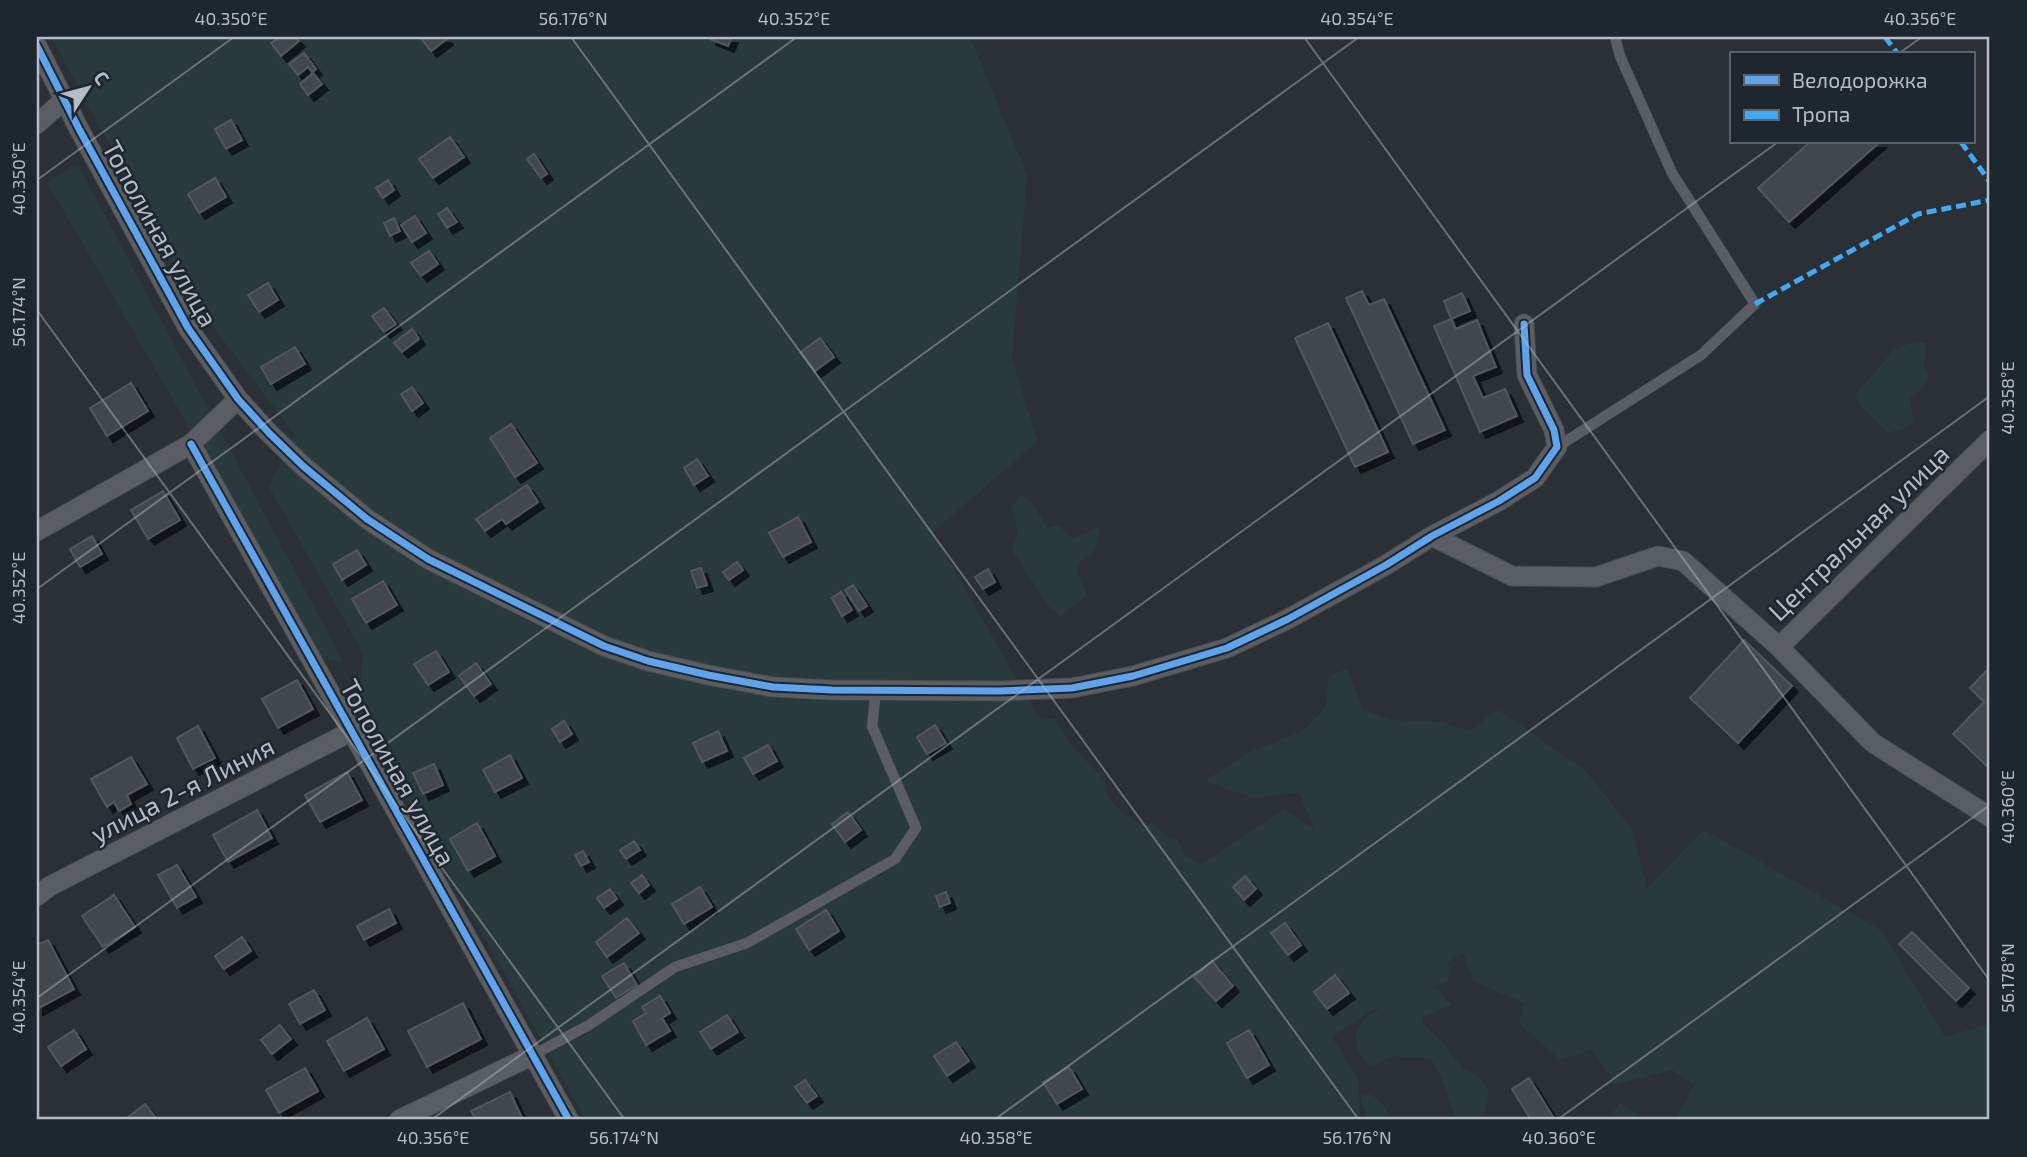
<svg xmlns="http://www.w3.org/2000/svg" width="2027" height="1157" font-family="'Exo 2',sans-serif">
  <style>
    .green { fill: #293a3c }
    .building { fill: #43474c; stroke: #52575d; stroke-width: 2; filter: url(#shadow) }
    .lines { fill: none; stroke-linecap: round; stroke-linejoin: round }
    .service-casing { stroke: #484c51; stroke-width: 11 }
    .minor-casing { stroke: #484c51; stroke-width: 21 }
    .service { stroke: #5a5e64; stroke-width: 10 }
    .minor { stroke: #5a5e64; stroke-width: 19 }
    .quiet { stroke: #3fa9f5; stroke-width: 5; stroke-dasharray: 10 5; stroke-linecap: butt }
    .cycleway-casing { stroke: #1e2630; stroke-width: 11 }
    .cycleway { stroke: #60a3ed; stroke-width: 7 }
    .ticks { fill: none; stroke: #b5bcc6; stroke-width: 2; stroke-opacity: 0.45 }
    .labels { text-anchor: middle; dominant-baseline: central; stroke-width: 5; stroke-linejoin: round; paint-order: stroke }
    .street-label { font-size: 26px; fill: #b5bcc6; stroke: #1e2630 }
    .neatline { fill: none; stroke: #b5bcc6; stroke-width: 2.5 }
    .ticks-label { font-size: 18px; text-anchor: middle; fill: #b5bcc6 }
  </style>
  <defs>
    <filter id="shadow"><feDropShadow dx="6" dy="6" stdDeviation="0" flood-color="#0009"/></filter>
  </defs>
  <rect width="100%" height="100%" fill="#2b3036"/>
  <path class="green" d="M51 37H970L1027 175 1012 359 1038 441 933 532 1038 717 1055 719 1072 746 1104 779 1109 798 1121 811 1138 823 1154 825 1168 837 1177 839 1185 856 1202 864 1284 809 1315 830 1299 793 1252 798 1205 781 1246 754 1303 731 1326 707 1329 676 1347 669 1363 710 1391 720 1441 722 1469 731 1498 710 1585 770 1632 829 1647 888 1704 830 1882 931 1945 1037 1990 1024V1119L1608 1120 1620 1103 1641 1117 1676 1120 1694 1084 1672 1070 1614 1085 1593 1049 1560 1060 1519 1023 1524 1003 1473 981 1463 953 1447 963 1451 973 1446 982 1434 986 1451 1005 1423 1017V1024L1446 1046 1463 1069 1478 1076 1489 1092 1485 1114 1476 1120H1458C1445 1101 1446 1076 1430 1059L1396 1056 1370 1066C1359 1054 1350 1041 1360 1025 1365 1017 1376 1012 1381 1005L1332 1037 1359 1080 1360 1120H586L358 710 363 653 269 487 295 435 198 307Z
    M78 165 343 661 324 660 47 182Z
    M1915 341 1926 343 1924 364 1929 379 1921 390 1909 396 1915 424 1888 433 1860 405 1855 395 1894 350Z
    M1021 495 1030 500 1048 528 1058 525 1072 538 1100 527 1095 549 1079 563 1077 571 1087 596 1061 616 1050 608 1012 550 1018 532 1011 507Z
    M1361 1093C1379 1095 1384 1104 1390 1120H1370L1361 1103Z"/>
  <path class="building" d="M280 37H295L299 41 281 56 271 43Z
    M420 37H446L447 39 431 51Z
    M711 37H732L728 46 710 39Z
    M304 53 316 69 312 72 308 67 298 75 289 64Z
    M313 73 322 84 308 95 300 84Z
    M231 120 242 140 226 149 215 129Z
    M450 137 464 157 433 178 419 159Z
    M1810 142H1880L1789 222 1758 188Z
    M534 154 547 174 541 178 527 159Z
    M215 178 226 197 199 213 188 194Z
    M388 180 394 190 383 198 376 188Z
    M447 208 457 222 447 228 438 214Z
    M415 216 426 233 412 242 401 225Z
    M394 218 400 231 390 236 384 223Z
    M429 251 438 264 421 276 411 263Z
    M268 283 278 300 259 312 248 295Z
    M1362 291 1369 305 1384 299 1445 430 1413 444 1346 298Z
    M1462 293 1470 311 1451 319 1444 301Z
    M384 308 396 324 384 332 372 316Z
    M1451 319 1456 329 1477 320 1496 367 1473 376 1483 398 1505 389 1517 416 1480 432 1434 326Z
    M1328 323 1388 452 1355 467 1295 338Z
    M412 329 419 339 402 352 394 343Z
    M820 338 834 357 815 371 801 352Z
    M295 347 305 364 271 384 261 367Z
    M131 383 148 411 107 436 90 408Z
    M412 387 423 403 412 411 401 394Z
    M511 424 537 463 515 477 490 438Z
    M697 459 708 476 694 485 684 468Z
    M527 485 538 502 506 524 502 519 485 531 476 519Z
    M163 491 180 520 148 539 131 510Z
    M798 517 811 542 783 557 769 533Z
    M92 536 102 554 80 567 70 549Z
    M357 550 366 565 342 580 333 564Z
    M737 562 743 570 729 580 723 572Z
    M701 568 707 585 697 588 691 571Z
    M988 569 995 582 983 589 975 577Z
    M383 581 397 605 366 623 352 599Z
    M853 585 867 606 859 611 845 590Z
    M841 592 852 610 842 616 832 598Z
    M1744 640 1792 686 1738 743 1690 698Z
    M436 651 449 672 428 685 414 664Z
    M476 663 491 684 474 696 459 676Z
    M1990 667V765L1988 767 1953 734 1984 702 1970 688Z
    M297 680 313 709 278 728 262 699Z
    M564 721 572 734 560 742 552 729Z
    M935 725 946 743 927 754 917 737Z
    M198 726 215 758 193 769 177 738Z
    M718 731 727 751 702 762 693 743Z
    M768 745 777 761 753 774 744 758Z
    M510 755 522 778 495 792 483 770Z
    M131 757 147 784 127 795 131 804 119 811 114 802 107 807 91 779Z
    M434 764 443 785 423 794 413 773Z
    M347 772 362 800 320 822 305 795Z
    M257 810 272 838 228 862 213 835Z
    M848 812 861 830 845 842 832 824Z
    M477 823 495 856 468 871 450 839Z
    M634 841 640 850 626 859 620 850Z
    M583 851 589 862 581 866 575 855Z
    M177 865 196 897 177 908 158 875Z
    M642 875 649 885 639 893 631 883Z
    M1245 876 1256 889 1244 900 1233 887Z
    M700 887 712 907 684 924 672 904Z
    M610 889 617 899 604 908 597 898Z
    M946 892 950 903 940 907 936 896Z
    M114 895 135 927 103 947 82 916Z
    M389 909 396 923 364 940 357 926Z
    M826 910 839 931 809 950 796 929Z
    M627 918 639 933 607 957 596 942Z
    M1285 923 1301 945 1288 955 1271 933Z
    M1912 932 1969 988 1956 1001 1899 944Z
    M242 937 251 951 224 969 215 956Z
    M48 940 74 989 37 1009V945Z
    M1212 961 1233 986 1216 1001 1194 977Z
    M624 963 637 985 616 998 602 976Z
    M1335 975 1349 993 1327 1009 1314 992Z
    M314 990 325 1010 300 1024 289 1004Z
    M660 996 670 1013 662 1018 670 1031 646 1045 633 1021 646 1013 642 1007Z
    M463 1003 481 1039 427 1067 408 1031Z
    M727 1015 738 1032 711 1049 700 1032Z
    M367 1018 384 1049 344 1071 327 1041Z
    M280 1025 291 1039 272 1054 261 1040Z
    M74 1030 86 1049 61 1066 48 1047Z
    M1249 1030 1269 1065 1247 1078 1227 1043Z
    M956 1042 969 1061 947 1076 934 1056Z
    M1069 1067 1082 1089 1057 1104 1043 1082Z
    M305 1068 318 1091 279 1113 266 1090Z
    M1529 1078 1555 1120H1531L1512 1089Z
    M805 1080 817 1096 807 1103 795 1087Z
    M510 1092 523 1120H476L471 1111Z
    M145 1104 157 1119 128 1120 127 1118Z"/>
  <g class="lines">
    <defs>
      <path id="service" d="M1557 447 1701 355 1755 304 1672 173 1620 56 1615 37
        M531 1056 589 1025 675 967 747 943 895 859 916 828 872 726 876 691"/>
      <path id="minor" d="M37 46 79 129 188 328 238 399 269 433 303 466 367 519 428 559 604 646 648 661 708 675 773 687 832 690 1000 691 1072 688 1133 676 1227 648 1288 619 1386 565 1432 536 1499 501 1535 478 1557 447 1554 430 1527 375 1524 324
        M37 124 64 100
        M191 444 569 1120
        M37 531 191 444 238 399
        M1432 536 1512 576 1596 577 1658 556 1683 561 1779 647 1873 743 1990 817
        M1779 647 1990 440
        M37 896 50 886 352 731
        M399 1120 531 1056"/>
    </defs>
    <use href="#service" class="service-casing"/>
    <use href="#minor" class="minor-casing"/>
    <use href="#service" class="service"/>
    <use href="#minor" class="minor"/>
    <path class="quiet" d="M1885 37 1898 54
      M1961 142 1990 182
      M1755 304 1918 214 1990 200"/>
    <defs>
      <path id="cycleway" d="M37 46 79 129 188 328 238 399 269 433 303 466 367 519 428 559 604 646 648 661 708 675 773 687 832 690 1000 691 1072 688 1133 676 1227 648 1288 619 1386 565 1432 536 1499 501 1535 478 1557 447 1554 430 1527 375 1524 324
        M191 444 569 1120"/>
    </defs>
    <use href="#cycleway" class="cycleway-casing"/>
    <use href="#cycleway" class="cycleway"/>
  </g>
  <path class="ticks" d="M571 37 1359 1120M1304 37 1990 981M1898 54 1922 37M37 180 234 37M37 310 625 1120M37 589 797 37M37 998 1359 37M431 1120 1778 142M994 1120 1990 396M1557 1120 1990 805"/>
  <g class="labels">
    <g class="street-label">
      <text transform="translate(161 233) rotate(61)">Тополиная улица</text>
      <text transform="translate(1858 532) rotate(-44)">Центральная улица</text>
      <text transform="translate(399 772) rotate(61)">Тополиная улица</text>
      <text transform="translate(182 789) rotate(-27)">улица 2-я Линия</text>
    </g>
  </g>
  <rect width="2027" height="1157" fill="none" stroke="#1e2630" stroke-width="77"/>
  <rect x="1730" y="52" width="245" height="91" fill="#1e2630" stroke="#5a626c" stroke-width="2"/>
  <rect x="1744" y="75" width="35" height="10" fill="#60a3ed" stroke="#5a626c" stroke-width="2"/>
  <text x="1792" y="88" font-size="21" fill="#b5bcc6">Велодорожка</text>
  <rect x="1744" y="110" width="35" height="10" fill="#3fa9f5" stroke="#5a626c" stroke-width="2"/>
  <text x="1792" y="122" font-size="21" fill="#b5bcc6">Тропа</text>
  <g transform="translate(88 88) rotate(54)" stroke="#1e2630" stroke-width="5" paint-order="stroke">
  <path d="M0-5L12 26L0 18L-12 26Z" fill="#b5bcc6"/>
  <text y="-10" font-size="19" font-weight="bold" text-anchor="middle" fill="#b5bcc6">С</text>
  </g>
  <rect x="38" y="38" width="1950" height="1080" class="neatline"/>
  <g class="ticks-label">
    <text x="231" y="25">40.350°E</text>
    <text x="573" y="25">56.176°N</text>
    <text x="794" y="25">40.352°E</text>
    <text x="1357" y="25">40.354°E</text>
    <text x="1920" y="25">40.356°E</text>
    <text transform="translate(19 179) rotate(-90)" y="6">40.350°E</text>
    <text transform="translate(19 312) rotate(-90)" y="6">56.174°N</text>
    <text transform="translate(2008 398) rotate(-90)" y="6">40.358°E</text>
    <text transform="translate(19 588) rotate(-90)" y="6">40.352°E</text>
    <text transform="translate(2008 807) rotate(-90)" y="6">40.360°E</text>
    <text transform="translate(2008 978) rotate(-90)" y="6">56.178°N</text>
    <text transform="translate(19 997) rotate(-90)" y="6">40.354°E</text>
    <text x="433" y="1144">40.356°E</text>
    <text x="624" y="1144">56.174°N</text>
    <text x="996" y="1144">40.358°E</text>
    <text x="1357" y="1144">56.176°N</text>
    <text x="1559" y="1144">40.360°E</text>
  </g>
</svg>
